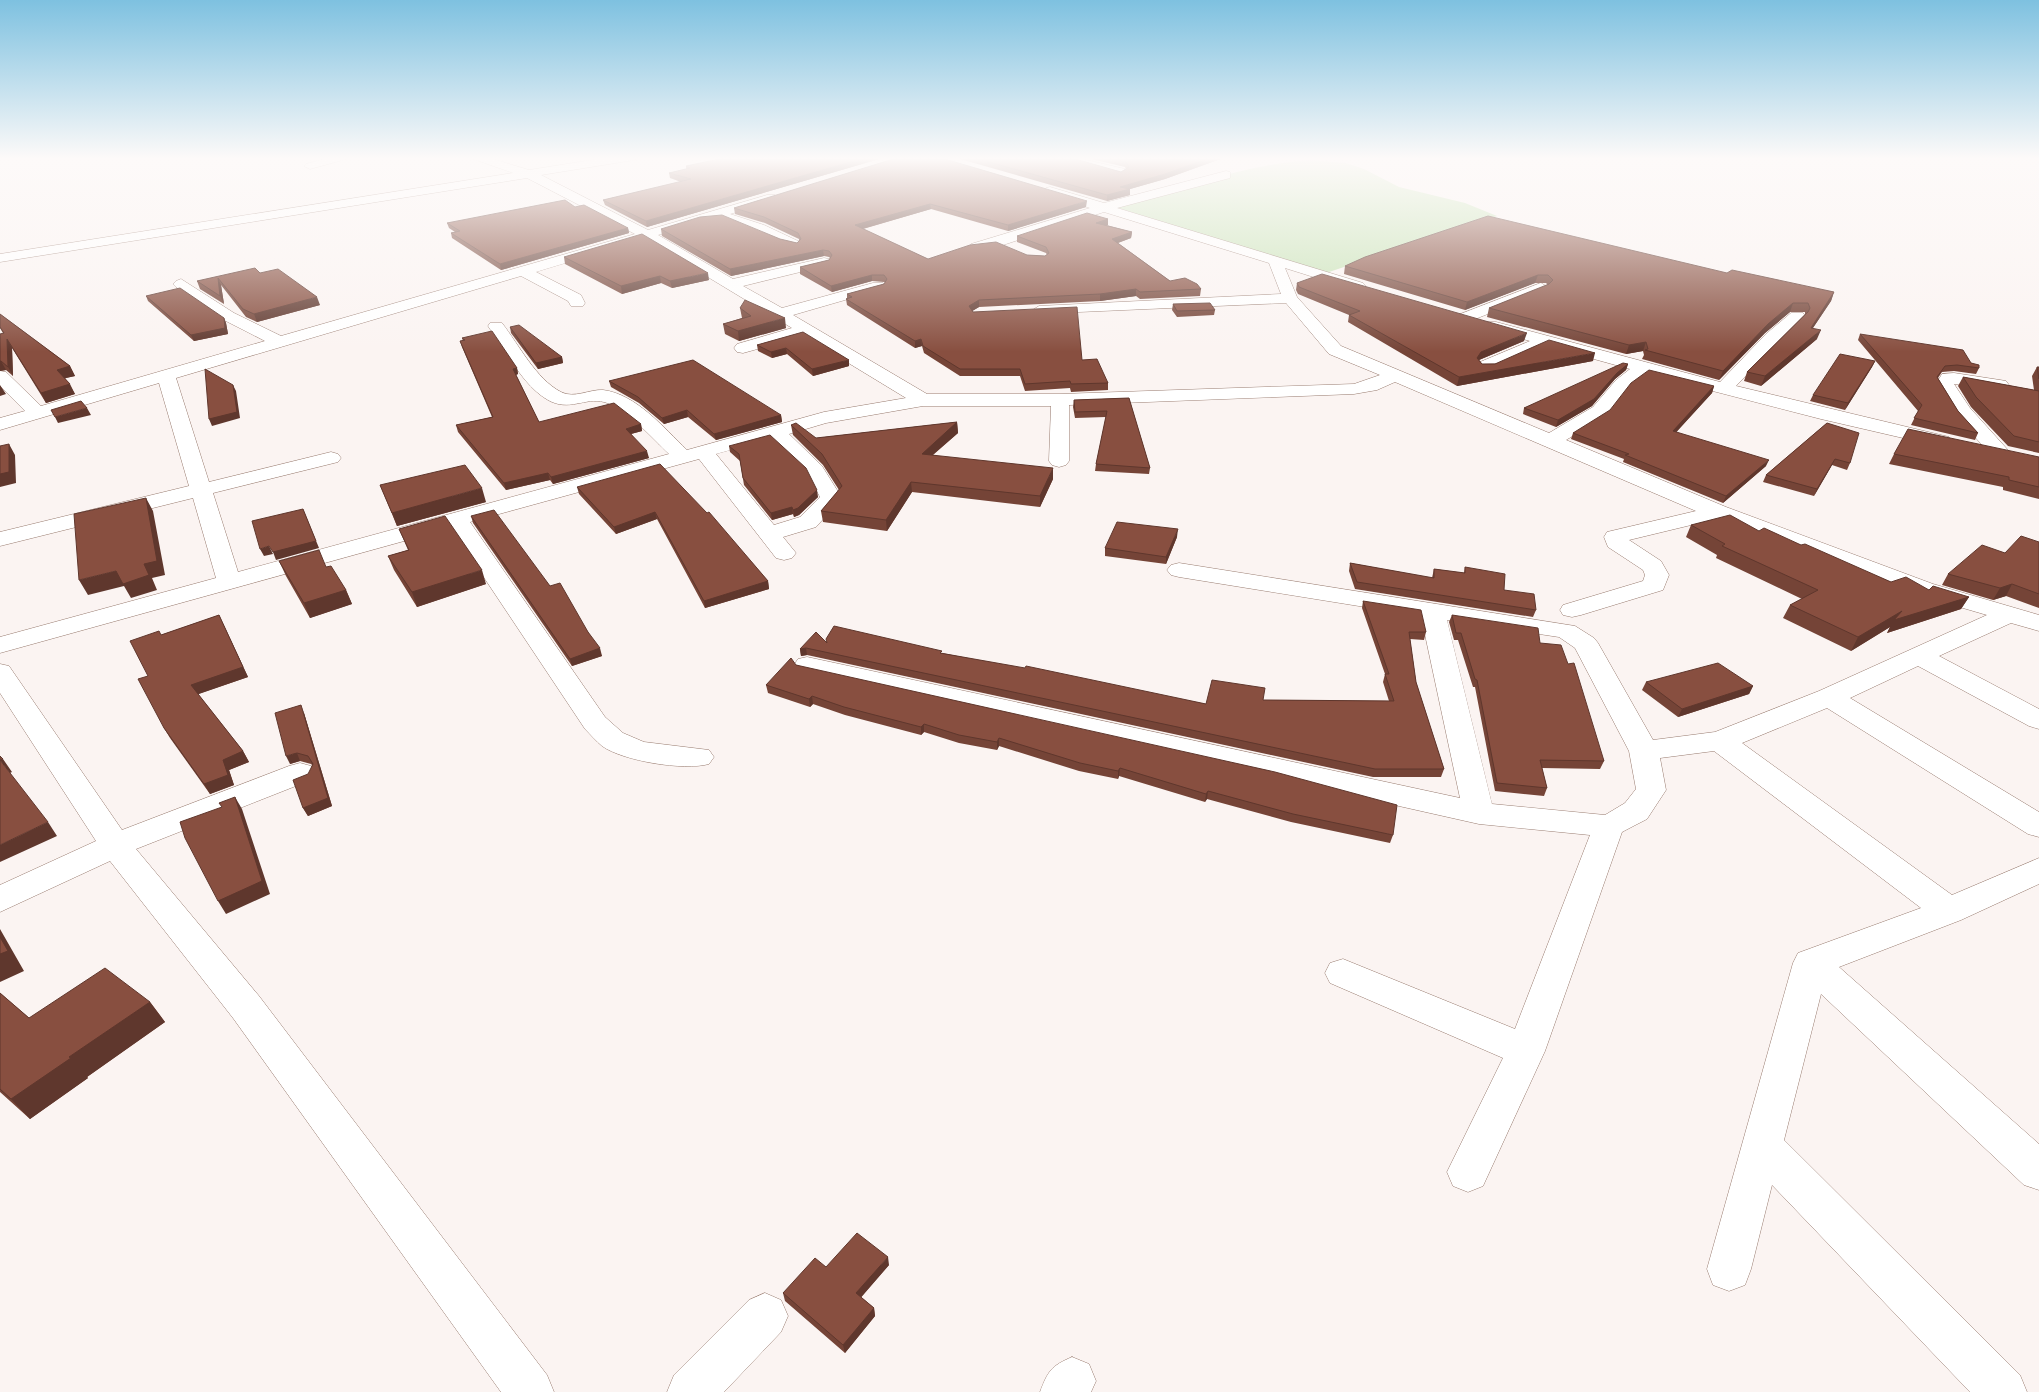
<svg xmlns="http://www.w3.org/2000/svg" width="2039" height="1392" font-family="'DejaVu Sans',sans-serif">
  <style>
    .green { fill: #c6e2b4 }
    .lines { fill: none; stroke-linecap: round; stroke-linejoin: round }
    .minor-casing { stroke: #987b6f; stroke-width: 1 }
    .minor { fill: #fff; fill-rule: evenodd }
    .wall { fill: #754437 }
    .shaded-wall { fill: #5f372d }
    .building { fill: #884f40; stroke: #5f372d }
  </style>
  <rect width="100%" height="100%" fill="#fbf4f2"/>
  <path class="green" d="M1309 160 1346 163 1364 169 1399 187 1465 203 1497 216 1326 273 1115 207C1178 189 1243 165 1309 160Z"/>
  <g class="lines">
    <defs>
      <path id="minor" d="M333 157H354L310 169 304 166 306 164Z
        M468 157H486L529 170 611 157H639L634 160 541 175 648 230 767 195H775L777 198 775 201 730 214 764 225 798 241 800 244 798 247C784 250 737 222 718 219 709 217 670 232 658 235L733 279 824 258 829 259 831 262 829 265 743 286 782 308 873 283H883L886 286 883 289 793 315 927 394H1060L1354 384 1380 375 1329 354 1286 303 1033 314 1031 311 1039 306 1281 294 1269 263 1104 212 1003 245 976 251 971 250 969 247 971 244 1090 208 1046 194 1044 191 1046 188 1050 187 1104 203 1226 171 1230 172V178L1117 208 1363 283 1366 286 1358 291 1285 268 1297 297 1341 346 1549 433 1593 407 1616 380 1630 369 1547 346 1492 370H1480L1477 366 1480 362 1530 341 1484 328 1482 325 1484 322H1496L1720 382 1766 334 1791 313H1803L1805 316 1803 319 1778 342 1736 386 1949 437 1952 441 1949 445 1942 447 1821 419 1647 374 1628 388 1607 415 1566 440 1726 507 1933 584 2039 615V631L2011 623 1939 656 2039 709V729L2029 726 1918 666 1850 698 2039 812V837L2028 834 1827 708 1742 743 1952 895 2039 858V884L1961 920 1839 967 2039 1144V1190L2024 1185 1821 994 1784 1140 2020 1375 2027 1392H1970L1772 1185 1751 1269 1745 1285 1729 1291 1713 1285 1707 1269 1793 963 1798 953 1921 908 1714 751 1660 758 1666 790 1647 819 1622 832 1545 1051 1483 1186 1468 1192 1453 1186 1447 1172 1503 1058 1330 983 1325 973 1330 963 1343 959 1515 1029 1590 835 1479 824 807 673 798 671 794 665 798 659 807 657 1460 798 1421 616 1179 577 1171 575 1167 570 1171 565 1179 563 1575 626 1594 638 1598 643 1653 740 1715 732 1819 691 1987 615 1915 594 1716 519 1629 540 1661 561 1669 575 1663 590 1581 615 1572 617 1563 615 1560 610 1563 605 1643 581 1645 575 1643 570 1608 547 1604 537 1607 532 1696 511 1395 382 1377 390 1354 394 1069 405V461L1066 465 1059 467 1052 465 1049 461 1051 406H923L826 423 789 434 822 466 842 498 816 527 783 537 796 553 792 558 784 560 776 558 699 459 470 522 605 717 623 733 644 742 709 750 714 757 709 764C684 771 623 761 602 746 596 741 591 735 585 729L451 528 0 653V637L216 578 193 498 0 546V532L189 486 159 383 0 430V418L25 411 0 386V371L6 372 41 406 265 341 222 319 176 287 173 284 176 281 181 279 234 313 281 336 635 234 527 178 0 262V254L513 173ZM645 239 792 328 737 344 734 348 737 352 743 353 804 336 906 398 824 412 687 450C664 428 636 394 603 390 590 389 574 399 561 392 536 379 519 345 502 323H490L488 326 490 329C507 352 523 386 548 400 569 412 585 397 604 402 625 407 653 439 669 454L238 572 213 493 338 462 341 458 338 454 331 452 209 482 176 378 521 276 568 301 571 306H583L585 303 581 295 536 272ZM771 439 808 474 820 497 800 517 774 525 716 454ZM1447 620 1559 637 1575 648 1629 751 1636 789 1625 803 1605 815 1492 804Z
        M1054 157H1074L1125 169 1127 172 1121 176Z
        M1541 283 1549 288 1546 291 1470 321H1458L1456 318 1458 315Z
        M1954 373 2000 380 2006 381 2009 385 2006 389 2000 390 1954 384 1970 408 2007 449 2010 453 2007 457 2000 459 1993 457 1956 416 1936 384 1942 374Z
        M0 664 9 666 122 830 289 766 300 763 311 766 315 773 311 780 136 849 259 996 547 1375 554 1392H501L233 1018 110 861 0 912V885L96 841 0 693Z
        M765 1293 781 1300 788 1316 781 1332 724 1392H667L674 1375 749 1300Z
        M1072 1357 1089 1364 1096 1381 1091 1392H1040C1048 1371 1051 1366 1072 1357Z"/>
    </defs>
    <use href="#minor" class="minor-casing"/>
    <use href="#minor" class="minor"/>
  </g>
  <path class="wall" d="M744 157H886L647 227 605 205 603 200 681 182 670 178 669 173 686 169V166Z
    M900 157 1086 207 1008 231 931 209 863 229 928 259 1027 255 1045 256 1047 255 1046 253 1017 242V236L1108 219V225H1106L1132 232 1131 238 1118 243 1170 281 1201 289 1200 296 1140 299 1136 296 1100 301 979 307 972 311 973 312 1082 360 1108 383V390L1071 392 1070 388 1025 391 1020 376H960L924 353 922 346 915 348 847 305 846 299 847 298V294L884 284 885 282H884L872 281 832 292 800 274V267L829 260 830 258 829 257 824 256 731 276 662 236 661 229 780 239 797 243 799 240V239L765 223 735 214 734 208Z
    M953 157H1068L1121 172 1126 169 1125 167 1083 157H1226L1165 179 1130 189V195L1107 201Z
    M575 207 628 228 629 233 501 270 452 238 451 233 455 232 449 228 447 223Z
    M564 257 709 280 672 288 661 283 622 294 565 264Z
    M1345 266 1727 273 1834 292 1831 301 1812 329 1817 339 1761 386 1744 381 1747 372 1805 314V312H1790L1765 333 1719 380 1642 359 1644 355 1643 351 1626 354 1487 317 1489 308 1548 285 1546 283H1535L1465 310 1344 274Z
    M260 273 320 305 257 322 246 317 221 285 224 304 200 289 197 281Z
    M1297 283 1524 341 1479 360 1482 364 1593 361 1457 386 1348 322 1349 315 1298 294 1296 290Z
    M146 296 224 318 226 323 228 334 194 341 148 301Z
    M1173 304 1215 310 1214 315 1177 317 1172 310Z
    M740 308 786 328 739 341 725 334 723 324 742 318Z
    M0 314 70 366 75 376 65 378 75 394 46 403 12 348 13 376 6 370 0 371 3 333 0 328Z
    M510 327 562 357 563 363 538 369 511 333Z
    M803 332 849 366 813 376 787 354 772 358 758 351 757 345Z
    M1860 334 1971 363 1979 368 1976 374 1954 371 1942 372 1938 378 1958 411 1978 433 1975 440 1911 425 1918 411 1858 340Z
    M462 338 517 368 518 374 516 375 539 422 641 424 642 431 631 434 649 458 553 484 550 480 506 490 458 432 456 425 492 417 462 347 460 341H463Z
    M1875 361 1872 367 1845 410 1810 401 1813 395Z
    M1628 364 1626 370 1615 379 1592 406 1556 427 1523 414 1524 408Z
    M2037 367H2039V453L2008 446 1971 407 1958 386 1963 377 2034 390 2032 376Z
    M609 381 781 415 782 422 716 440 688 417 664 424 639 403 611 387Z
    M1714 386 1712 393 1676 432 1766 466 1723 503 1623 462 1624 459 1571 439 1573 433Z
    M1129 398 1150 468 1149 474 1095 471 1096 464 1106 417 1075 418 1073 407 1074 400Z
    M957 422 958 433 933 455 1053 479 1040 507 912 492 887 531 823 522 821 511 839 490 823 465 793 435 791 425 816 438Z
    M1827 423 1850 463 1847 470 1832 465 1814 496 1763 482 1766 475Z
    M729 446 818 497 799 515 794 517 793 514 772 520 744 485 740 461 730 452Z
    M1894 454 2039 457V499L2003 490V487L1889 464Z
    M380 485 486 502 397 526Z
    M577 487 707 513 768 581 769 589 705 608 657 519 616 534 579 494Z
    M471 516 550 586 588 632 602 656 572 666 473 523Z
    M1691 525 1759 531 1801 545 1891 582 1929 590 1969 597 1961 609 1887 633 1890 627 1851 651 1783 618 1790 605 1802 599 1716 558 1717 555 1686 537Z
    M399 529 486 584 417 607 394 570 388 556 408 550Z
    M1177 537 1166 564 1105 556V548Z
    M2039 542V608L2006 596 1993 600 1942 585 1948 574 2005 553Z
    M279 561 326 567 346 590 352 604 310 618 286 576Z
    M1350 563 1432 578 1434 569 1464 573 1465 567 1504 590 1536 610 1533 617 1355 589 1349 571Z
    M1363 601 1426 632 1424 640 1410 639 1416 682 1444 769 1441 777H1373L807 655 801 656 800 649 826 642 942 653 1206 704 1263 700 1389 701 1383 682 1385 674 1362 608Z
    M219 615 248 677 198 694 243 751 249 762 229 770 234 785 210 794 170 738 164 728 148 676 161 635Z
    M1452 615 1540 643 1604 761 1600 769 1542 768 1547 788 1544 796 1495 791 1475 687H1473L1458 640H1454L1449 622Z
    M796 665 1393 835 1390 843 1291 822 1207 799 1205 802 1119 776 1118 779 1079 771 999 746 997 750 959 743 924 732 921 735 845 715 813 704 810 707 768 693 766 685Z
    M1646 682 1753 686 1749 694 1678 717 1642 690Z
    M304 713 332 806 308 816 303 808 312 765 311 764 300 761 290 764Z
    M0 993 29 1018 150 1002 165 1022 87 1077 88 1078 30 1119 0 1092Z
    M889 1265 861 1297 874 1308 875 1316 845 1353 785 1301 783 1293 826 1267Z"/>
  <path class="shaded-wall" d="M868 157H886L647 227 646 221Z
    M1212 157H1226L1165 179 1130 189V195L1107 201V195L1120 187Z
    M1087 201 1086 207 1008 231V225Z
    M930 204 931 209 855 231V225Z
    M1108 219V225L1096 229V223Z
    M628 228 629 233 501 270 500 264Z
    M1132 232 1131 238 1112 245V239Z
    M823 250 824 256 731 276 730 269Z
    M708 273 709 280 672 288 670 281Z
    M872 275V281L832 292 831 286Z
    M1538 275 1535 283 1465 310 1467 302Z
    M660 276 661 283 622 294 621 286Z
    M218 278 221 285 224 304 220 296Z
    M1136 289V296L1100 301V294Z
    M1834 292 1831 301 1807 337 1811 328Z
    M317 297 320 305 257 322 254 314Z
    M979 300V307L969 313V306Z
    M1793 303 1790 312 1765 333 1719 380 1723 371 1768 324Z
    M224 318 226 323 228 334 194 341 191 335Z
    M785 318 786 328 739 341 738 331Z
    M1821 330 1817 339 1761 386 1765 376Z
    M1527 333 1524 341 1479 360 1477 358 1481 352Z
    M7 339 12 348 13 376 8 367Z
    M921 339 922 346 915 348V341Z
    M1646 342 1643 351 1626 354 1629 345Z
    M786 348 787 354 772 358 771 352Z
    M1595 353 1593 361 1457 386 1459 377Z
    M562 357 563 363 538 369 536 363Z
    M849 360V366L813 376 812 369Z
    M0 361H1L6 370 0 371Z
    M1875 361 1872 367 1845 410 1848 403Z
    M1628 364 1626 370 1615 379 1592 406 1556 427 1558 420Z
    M70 366 75 376 62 379 57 370Z
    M517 368 518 374 515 375 513 369Z
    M70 384 75 394 46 403 41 393Z
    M0 385 6 394 0 396Z
    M233 385 236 391 240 418 212 426 209 419Z
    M1714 386 1712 393 1671 438 1673 431Z
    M87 408 91 415 58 423 55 417Z
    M687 410 688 417 664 424 662 418Z
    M781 415 782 422 716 440 714 434Z
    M957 422 958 433 922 464V454Z
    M641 424 642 431 627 435 626 429Z
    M9 444 15 455 16 483 0 487V474Z
    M647 451 649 458 553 484 551 477Z
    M1835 459 1832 465 1814 496 1817 489Z
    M1769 460 1766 466 1723 503 1726 496Z
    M1053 468V479L1040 507V496Z
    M548 473 550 480 506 490 504 483Z
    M911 482 912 492 887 531 886 520Z
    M482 488 486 502 397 526 392 513Z
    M817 490 818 497 799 515 794 517 793 510Z
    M146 498 153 511 165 575 152 578 157 590 131 598 124 586 88 595 79 580 144 564Z
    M792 507 793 514 772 520 771 513Z
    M303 509 319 548 276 560 273 552Z
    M655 512 657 519 616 534 614 527Z
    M1178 529 1177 537 1166 564V557Z
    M269 546 273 554 264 556 260 549Z
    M482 570 486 584 417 607 412 592Z
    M768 581 769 589 705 608 704 601Z
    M2012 584 2006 596 1993 600 2000 588Z
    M346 590 352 604 310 618 304 603Z
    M1969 597 1961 609 1887 633 1890 627 1851 651 1858 637 1902 611Z
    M219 615 248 677 196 695 191 685Z
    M600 648 602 656 572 666 570 659Z
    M806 648 807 655 801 656 800 649Z
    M1753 686 1749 694 1678 717 1682 709Z
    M812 696 813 704 810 707 809 699Z
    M301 705 304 713 332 806 308 816 303 808 328 798Z
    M924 724V732L921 735V727Z
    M999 738V746L997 750V742Z
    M243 751 249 762 229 770 234 785 210 794 204 784 223 760Z
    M297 753 300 761 290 764 286 756Z
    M3 759 12 772 10 773 0 760Z
    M1120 768 1119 776 1118 779V771Z
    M1208 791 1207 799 1205 802 1206 794Z
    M235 797 242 809 270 894 226 914 218 901Z
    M48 822 57 836 0 862V845Z
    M0 929 24 971 0 982Z
    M150 1002 165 1022 87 1077 88 1078 30 1119 11 1099 69 1057Z
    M888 1257 889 1265 858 1301 856 1293Z
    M874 1308 875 1316 845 1353 843 1345Z"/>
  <path class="building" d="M729 157H733L737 158 744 157H868L646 221 603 200 691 179 669 173 690 168 686 166Z
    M900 157H938L1087 201 1008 225 930 204 855 225 928 259 970 245 996 242 1027 255 1045 256 1049 253 1046 247 1017 236 1087 213 1108 219 1096 223 1132 232 1112 239 1170 281 1185 278 1197 284 1201 289 1140 292 1136 289 1100 294 979 300 969 306 973 312 1077 307 1082 360 1097 359 1108 383 1071 384 1070 381 1025 384 1020 369H960L923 346 921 339 915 341 846 299 852 297 847 294 884 284 887 279 884 275H872L831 286 800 267 829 260 832 255 829 251 823 250 730 269 661 229 700 217 722 215 780 239 797 243 801 239 798 233 764 217 734 208Z
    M971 157H1068L1121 172 1129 167 1126 162 1106 157H1212L1165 174 1120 187 1130 189 1107 195Z
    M565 200 575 207 584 205 628 228 500 264 451 233 460 231 447 223Z
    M1488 216 1727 273 1732 270 1834 292 1811 328 1821 330 1765 376 1747 372 1808 312 1810 308 1808 303H1793L1768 324 1723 371 1645 350 1648 349 1646 342 1629 345 1489 308 1549 284 1553 280 1548 275H1538L1467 302 1345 266 1365 257Z
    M642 234 708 273 670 281 660 276 621 286 564 257Z
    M255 268 260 273 278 269 317 297 254 314 243 309 218 278 220 296 197 281Z
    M1322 274 1527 333 1481 352 1477 358 1482 364H1495L1549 340 1595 353 1459 377 1349 315 1360 311 1299 287 1297 283Z
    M180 288 224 318 225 328 191 335 146 296Z
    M745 300 785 318 738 331 723 324 751 316 740 308Z
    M1210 303 1215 310 1177 311 1173 304Z
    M0 314 70 366 57 370 70 384 41 393 7 339 8 367 1 361H0V334L4 333 0 327Z
    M519 325 562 357 536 363 510 327Z
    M492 331 517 368 513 369 539 422 614 403 641 424 626 429 647 451 551 477 548 473 504 483 456 425 493 417 460 341 465 340 462 338Z
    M803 332 849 360 812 369 786 348 771 352 757 345Z
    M1860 334 1963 350 1971 363 1979 365V368L1957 365 1945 366 1937 377 1958 411 1978 433 1914 418 1922 405Z
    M1840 354 1875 361 1848 403 1813 395Z
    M693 360 781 415 714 434 687 410 662 418 638 397 609 381Z
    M1623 363 1628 364 1617 373 1594 399 1558 420 1524 408Z
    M2037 367H2039V379Z
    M205 369 233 385 237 412 209 419Z
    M1649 370 1714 386 1673 431 1769 460 1726 496 1625 455 1629 454 1573 433 1610 410 1631 383Z
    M1963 377 2039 391V442L2014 436 1976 397Z
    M1129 398 1150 468 1096 464 1107 411 1075 412 1074 400Z
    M81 401 87 408 55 417 51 410Z
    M957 422 922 454 1053 468 1040 496 911 482 886 520 821 511 842 486 822 454 791 425 796 423 816 438Z
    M1827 423 1859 433 1850 463 1835 459 1817 489 1766 475Z
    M1908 429 2039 457V487L2009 480V477L1894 454Z
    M770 435 806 468 817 490 798 508 793 510 792 507 771 513 743 478 739 454 729 446Z
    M9 444V472L0 474V446Z
    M660 464 707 513 709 512 768 581 704 601 655 512 614 527 577 487Z
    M465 465 482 488 392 513 380 485Z
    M146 498 157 561 144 564 149 575 123 584 116 571 79 580 74 514Z
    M303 509 316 541 273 552 269 546 260 549 252 521Z
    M494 510 550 586 560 583 588 632 600 648 570 659 471 516Z
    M1730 515 1759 531 1764 528 1801 545 1805 544 1891 582 1906 577 1929 590 1933 586 1969 597 1894 620 1902 611 1858 637 1790 605 1818 590 1722 546 1725 544 1691 525Z
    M445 516 482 570 412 592 388 556 409 550 399 529Z
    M1117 522 1178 529 1166 557 1105 548Z
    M2021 536 2039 542V594L2012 584 2000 588 1948 574 1982 545 2005 553Z
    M319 550 326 567 331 566 346 590 304 603 279 561Z
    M1350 563 1434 578V569L1465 573V567L1505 574 1504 590 1534 594 1536 610 1357 582Z
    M1363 601 1421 610 1426 632H1409L1416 682 1444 769H1375L806 648 800 649 816 632 827 643 826 639 834 626 942 651 940 653 1025 668 1026 666 1206 704 1212 680 1265 688 1263 700 1394 701 1385 674H1389Z
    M219 615 243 667 191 685 243 751 223 760 228 775 204 784 164 728 138 679 148 676 130 641 159 631 161 635Z
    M1452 615 1538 628 1540 643 1561 645 1568 664 1574 663 1604 761 1540 760 1547 788 1497 783 1477 680 1475 679 1461 633H1456Z
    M791 658 796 665 1275 772 1397 805 1393 835 1293 814 1208 791 1206 794 1120 768 1118 771 1080 763 999 738 997 742 959 735 924 724 921 727 844 707 812 696 809 699 766 685Z
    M1718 663 1753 686 1682 709 1646 682Z
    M301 705 328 798 303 808 293 780 308 774 313 764 308 756 297 753 286 756 275 713Z
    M0 756 3 759 0 760 48 822 0 845Z
    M235 797 262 881 218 901 185 838 180 822 222 807 219 803Z
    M0 937 8 951 0 954Z
    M105 968 150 1002 69 1057 71 1058 11 1099 0 1089V993L29 1018Z
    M857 1233 888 1257 856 1293 874 1308 843 1345 783 1293 815 1258 826 1267Z"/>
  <linearGradient id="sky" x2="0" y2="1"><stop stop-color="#7ec1e0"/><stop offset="0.45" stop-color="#fdfaf9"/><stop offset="1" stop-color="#fdfaf9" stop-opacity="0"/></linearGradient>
  <rect width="2039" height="352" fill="url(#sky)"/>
</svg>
